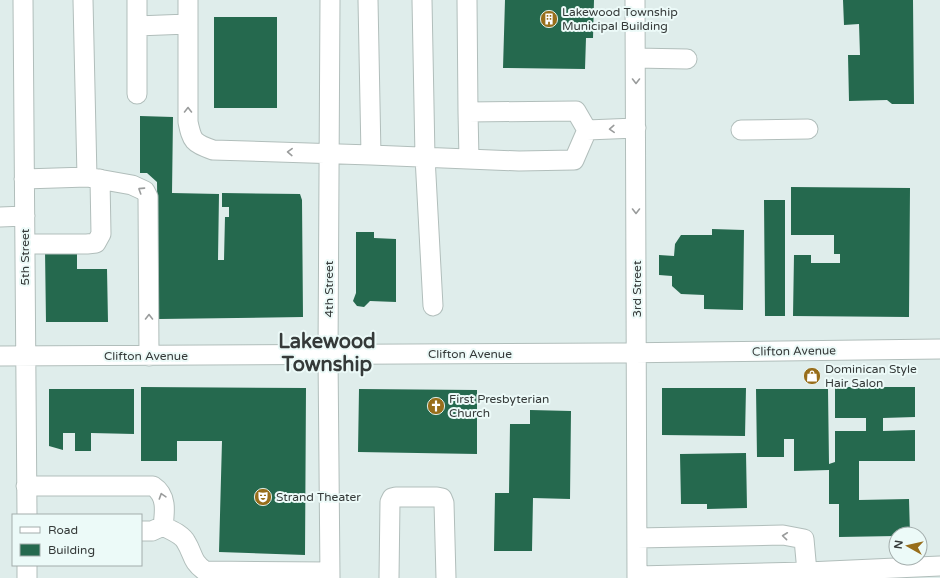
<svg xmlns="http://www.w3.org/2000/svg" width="940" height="578" font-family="'Varela Round',sans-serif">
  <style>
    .building { fill: #25694e }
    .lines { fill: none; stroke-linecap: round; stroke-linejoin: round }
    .minor-casing { stroke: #b1bebb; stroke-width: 21 }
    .minor { stroke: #fff; stroke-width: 19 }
    .oneway { stroke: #9a9c9c }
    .labels { text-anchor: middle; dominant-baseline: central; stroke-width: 4; stroke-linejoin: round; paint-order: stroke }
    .poi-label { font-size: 12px; fill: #353a39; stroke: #ecfaf8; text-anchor: start }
    .street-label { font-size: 12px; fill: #353a39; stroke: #ecfaf8 }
    .town-label { font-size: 20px; font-weight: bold; fill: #353a39; stroke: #ecfaf8 }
  </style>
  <rect width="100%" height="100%" fill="#dfedeb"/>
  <path class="building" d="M505 0H594L593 38H586L585 69 503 68Z
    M843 0H913L914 104H892L887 100 849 101 848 55H860L859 24 844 25Z
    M214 17H277V108H214Z
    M140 116 173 117 172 193 219 194 218 260H224L225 217H229V207H222V193L300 194 302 200 303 317 159 319 157 182 147 173H140Z
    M791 187 910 188 909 317 793 316 794 255H811V263H840V254H834V235H791Z
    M764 200H785V316H765Z
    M712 229 744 230 743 310 704 309V295L681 294 672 286V276L659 275V255L674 256 675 244 681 235H712Z
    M356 232H374V238L396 239V302L370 301 364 307 357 306 353 301 356 293Z
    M45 250H77V269H107L108 322H46Z
    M141 387 306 388 305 555 219 552 222 441H177V461H141Z
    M835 387H915V417L883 418V431L915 430V461H859V500L909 499 910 534H896V536L839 537V504H829V470L794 471V439H784V457H757L756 389H828L829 464 835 462V431H866V418H835Z
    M662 388H746L745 436 662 435Z
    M49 389H134V434L91 433V451H75V433H63V450L49 446Z
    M359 389 477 390V454L358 452Z
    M530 410 571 411 570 499 533 498 532 551H494L495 493H509L510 424H530Z
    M746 453 747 508 707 509V504H681L680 454Z"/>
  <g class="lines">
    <defs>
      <path id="minor" d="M23 0 27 515
        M137 0V26
        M188 0V122C192 141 193 143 213 150L371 155 368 0
        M330 0 328 355 330 578
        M422 0 425 157 433 306
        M467 0 468 112 576 111 587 130
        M635 0 637 578
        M636 58 687 59
        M137 94V26L188 24
        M468 112 469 159
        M587 130 636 128
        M741 130 808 129
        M371 155 519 161 574 160 587 130
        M87 177 132 185 145 191 148 197 149 356
        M24 179 87 177 83 0
        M0 217 25 216
        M25 244H87L96 243 101 234 100 179
        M0 356 614 353 940 349
        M26 486H153C167 495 165 511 163 526L152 531H141
        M163 526C170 530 182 534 186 542 194 555 191 561 205 571L330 572
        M637 538 783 535 804 539 807 572
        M27 565V578
        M637 576 807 572 940 566
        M389 578 390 502 392 498 396 497H437L442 498 444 503 446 578"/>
    </defs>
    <use href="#minor" class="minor-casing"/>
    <use href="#minor" class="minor"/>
  </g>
  <defs><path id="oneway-chevron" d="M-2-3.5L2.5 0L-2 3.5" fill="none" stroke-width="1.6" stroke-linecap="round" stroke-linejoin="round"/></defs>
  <g class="oneway">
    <use href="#oneway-chevron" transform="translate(636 81) rotate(90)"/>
    <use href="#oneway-chevron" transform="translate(188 110) rotate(-90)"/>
    <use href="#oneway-chevron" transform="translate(612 129) rotate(177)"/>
    <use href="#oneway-chevron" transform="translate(290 152) rotate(-178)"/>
    <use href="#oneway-chevron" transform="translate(141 190) rotate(-147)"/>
    <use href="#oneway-chevron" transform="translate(636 211) rotate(90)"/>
    <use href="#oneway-chevron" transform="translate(149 317) rotate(-90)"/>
    <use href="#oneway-chevron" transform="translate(162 496) rotate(-108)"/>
    <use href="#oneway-chevron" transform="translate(785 536) rotate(-174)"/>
  </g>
  <defs>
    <symbol id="building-disc" viewBox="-11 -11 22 22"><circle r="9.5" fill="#986e1b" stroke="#ecfaf8"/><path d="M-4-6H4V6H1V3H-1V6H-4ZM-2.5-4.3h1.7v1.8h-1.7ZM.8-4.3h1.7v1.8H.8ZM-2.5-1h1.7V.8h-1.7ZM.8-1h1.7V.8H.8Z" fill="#fff"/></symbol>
    <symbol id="shop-disc" viewBox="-11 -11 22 22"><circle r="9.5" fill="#986e1b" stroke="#ecfaf8"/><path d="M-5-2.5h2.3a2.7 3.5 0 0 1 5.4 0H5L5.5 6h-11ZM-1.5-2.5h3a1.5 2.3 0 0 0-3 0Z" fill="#fff"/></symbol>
    <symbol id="church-disc" viewBox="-11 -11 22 22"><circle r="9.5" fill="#986e1b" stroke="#ecfaf8"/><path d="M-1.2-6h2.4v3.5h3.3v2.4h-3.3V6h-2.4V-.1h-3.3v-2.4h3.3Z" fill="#fff"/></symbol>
    <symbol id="theatre-disc" viewBox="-11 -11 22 22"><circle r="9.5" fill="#986e1b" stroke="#ecfaf8"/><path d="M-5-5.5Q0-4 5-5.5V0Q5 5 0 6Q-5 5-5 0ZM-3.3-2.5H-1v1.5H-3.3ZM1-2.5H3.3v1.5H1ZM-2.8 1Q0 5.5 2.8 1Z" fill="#fff"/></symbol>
  </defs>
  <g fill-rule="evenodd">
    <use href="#building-disc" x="539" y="9" width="20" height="20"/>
    <use href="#shop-disc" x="802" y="366" width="20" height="20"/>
    <use href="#church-disc" x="426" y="396" width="20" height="20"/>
    <use href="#theatre-disc" x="253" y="487" width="20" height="20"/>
  </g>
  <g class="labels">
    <g class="poi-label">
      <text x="562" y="12">Lakewood Township<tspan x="562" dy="14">Municipal Building</tspan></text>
      <text x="825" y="369">Dominican Style<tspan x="825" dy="14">Hair Salon</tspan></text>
      <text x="449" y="399">First Presbyterian<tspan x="449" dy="14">Church</tspan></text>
      <text x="276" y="497">Strand Theater</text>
    </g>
    <g class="street-label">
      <text transform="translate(25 257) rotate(-90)">5th Street</text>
      <text transform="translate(329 289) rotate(-90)">4th Street</text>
      <text transform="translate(637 289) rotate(-90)">3rd Street</text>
      <text transform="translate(794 351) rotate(-1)">Clifton Avenue</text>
      <text x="470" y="354">Clifton Avenue</text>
      <text x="146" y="356">Clifton Avenue</text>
    </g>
    <g class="town-label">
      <text x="327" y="342">Lakewood<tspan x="327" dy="23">Township</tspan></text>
    </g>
  </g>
  <rect x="12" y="514" width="130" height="52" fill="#ecfaf8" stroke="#a3adac"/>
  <rect x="20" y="527" width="20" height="6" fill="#ffffff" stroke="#a3adac"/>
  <text x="48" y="534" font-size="12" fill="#353a39">Road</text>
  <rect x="20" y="544" width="20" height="12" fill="#25694e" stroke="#a3adac"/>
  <text x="48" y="554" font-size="12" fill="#353a39">Building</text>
  <g transform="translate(908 546) rotate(278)"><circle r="19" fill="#ecfaf8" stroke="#a3adac"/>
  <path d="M0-3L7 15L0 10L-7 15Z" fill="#986e1b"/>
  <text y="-6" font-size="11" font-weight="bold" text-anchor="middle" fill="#353a39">N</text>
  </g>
</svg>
